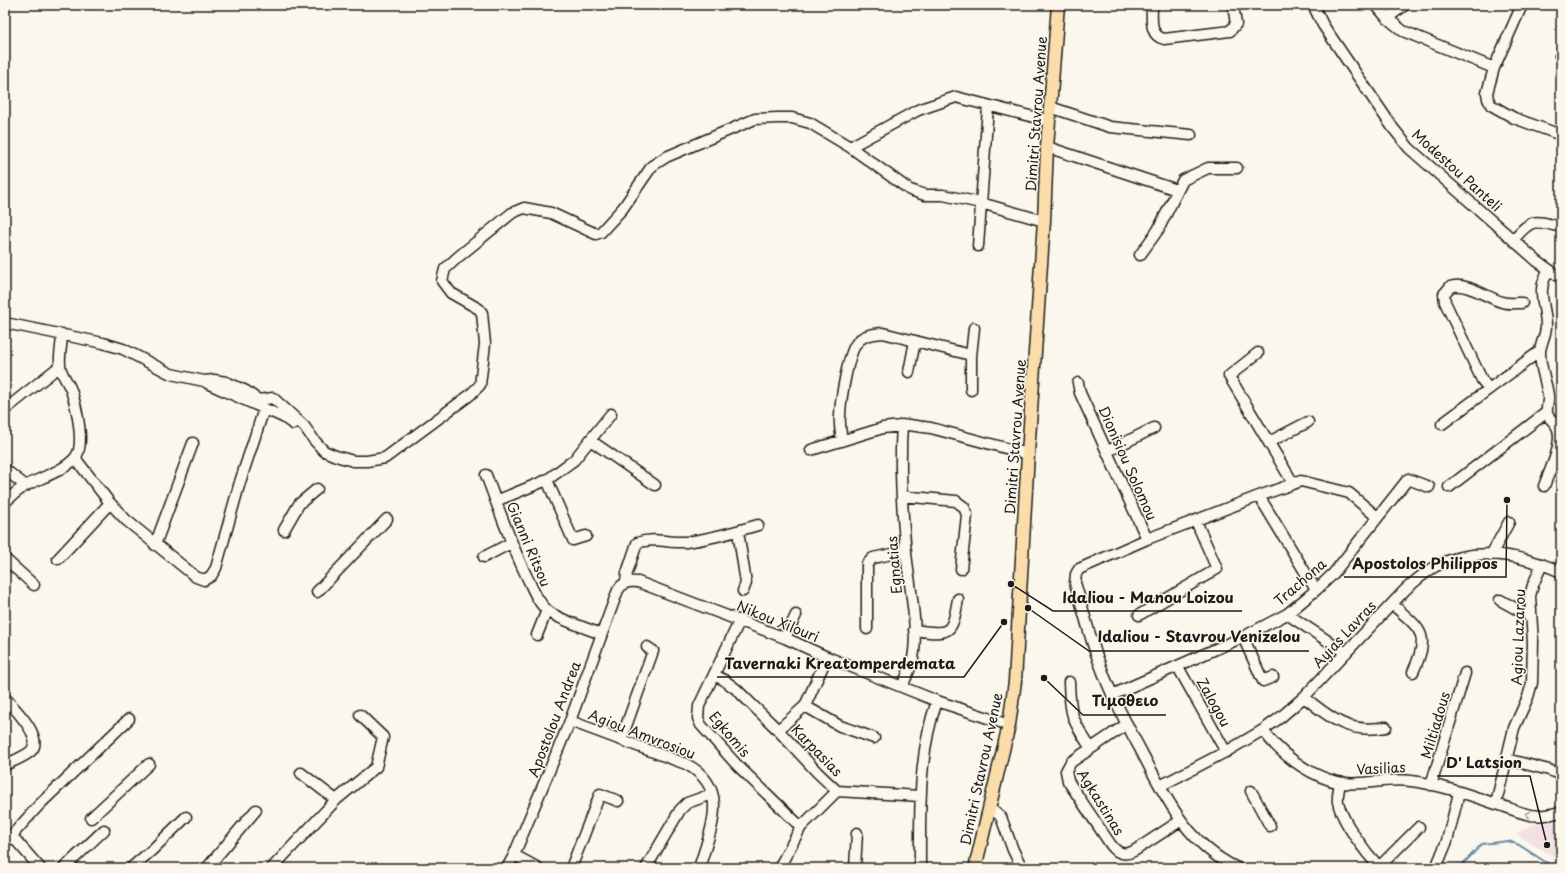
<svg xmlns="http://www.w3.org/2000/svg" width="1566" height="873" font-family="'Playpen Sans',sans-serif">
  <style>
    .built { fill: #f2e0e2 }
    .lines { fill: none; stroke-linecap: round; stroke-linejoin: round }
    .stream { stroke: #6988a1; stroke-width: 2 }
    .minor-casing { stroke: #1c1c1c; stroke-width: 13 }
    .major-casing { stroke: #1c1c1c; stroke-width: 15 }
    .minor { stroke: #fbf7ec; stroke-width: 10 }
    .major { stroke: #faddab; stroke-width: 12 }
    .oneway { stroke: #97948e }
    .labels { text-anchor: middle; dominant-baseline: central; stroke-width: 3; stroke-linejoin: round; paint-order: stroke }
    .street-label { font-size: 14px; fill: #1c1c1c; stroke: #fbf7ec }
    .leader { fill: none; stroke: #1c1c1c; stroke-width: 1.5 }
    .callout-dot { fill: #1c1c1c; stroke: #fbf7ec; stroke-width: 1.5 }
    .callout-label { font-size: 15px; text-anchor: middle; font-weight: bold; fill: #1c1c1c; stroke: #fbf7ec; stroke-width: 3; stroke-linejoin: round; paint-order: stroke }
  </style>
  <rect width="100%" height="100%" fill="#fbf7ec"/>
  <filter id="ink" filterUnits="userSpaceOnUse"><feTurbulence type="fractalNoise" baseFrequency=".025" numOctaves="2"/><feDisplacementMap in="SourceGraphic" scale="8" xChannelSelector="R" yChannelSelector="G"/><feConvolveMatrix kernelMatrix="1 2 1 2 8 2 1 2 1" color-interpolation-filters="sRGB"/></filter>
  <g filter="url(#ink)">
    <path class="built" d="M1561 821V861L1516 834 1534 824Z"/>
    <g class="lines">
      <path class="stream" d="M1459 868 1482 844 1508 841 1519 845 1555 868"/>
      <defs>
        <path id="minor" d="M1152 5C1152 17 1149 36 1164 39L1230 31 1236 24 1233 5
          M1313 5 1323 25 1393 128 1409 148 1537 261 1561 278
          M1376 5 1387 18 1405 5
          M1522 5 1494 68 1487 93 1488 99 1491 105 1514 118 1561 135
          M1387 18 1403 31 1494 68
          M1560 56H1561
          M1050 107 1110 127 1191 135
          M850 147 918 110 956 97 1049 121
          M1047 147 1177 190
          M1513 240C1532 218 1534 220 1561 227
          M978 246 988 107
          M1140 255 1158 230 1183 180 1208 168H1237
          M5 323 103 343 123 349 171 374 204 381 214 380 226 382 246 391 258 400 273 398 304 426 314 440 324 451 336 456 353 461H367L385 458 470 395 480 385 485 344 482 313 479 309 451 293 442 281 445 269 458 257 512 213 524 208 551 213 596 234 601 232 623 208 652 166 666 157 755 119 777 118H792L810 123 850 147 910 190 925 195H943L981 203 1044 221
          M1258 353 1229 376 1293 483
          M909 372 915 341
          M207 383 283 417 293 424
          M1078 383 1080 393 1147 539 1079 569 1076 574 1075 583C1084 611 1090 640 1101 667 1111 695 1125 721 1139 747 1164 794 1186 844 1237 868
          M1489 389 1482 380 1445 302 1444 294 1450 287C1465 281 1488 298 1502 302 1508 304 1516 303 1522 303
          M971 390V356L974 328
          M7 408 60 366
          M1442 424 1540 351
          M590 440 655 485
          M842 441C841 433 839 425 840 416 840 402 848 355 856 344 862 335 872 334 883 333L967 354 971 356
          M1269 442 1308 422
          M811 450 883 428 909 425 931 428 1028 454
          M1108 451 1154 428
          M75 458 110 503 126 520 196 577 204 580 211 576 216 568 240 482 264 409
          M7 471 26 486
          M486 475C499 509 510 542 526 575 532 587 537 602 548 611 559 620 587 628 601 634
          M547 480 573 540 586 536
          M1544 486C1550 470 1559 453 1559 436 1559 422 1548 420 1547 413 1546 407 1549 401 1548 395 1546 381 1540 367 1540 353 1540 344 1546 336 1546 326 1546 304 1535 292 1549 270
          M1449 487 1547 412
          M902 496 956 501 964 507 967 515 961 569
          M1259 496 1301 481 1349 493 1377 517
          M496 501 547 480 574 460 611 414
          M5 502C12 496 19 489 27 485 42 477 64 471 75 458 86 446 76 405 71 390 68 382 60 373 60 365 59 355 62 344 62 334
          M284 530 299 504 317 489
          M738 531 746 583 743 591
          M1147 539 1259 496 1316 590
          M155 545 193 443
          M1491 555 1509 522
          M484 557 511 543
          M5 559 34 585
          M58 559 110 503
          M626 582 627 573 637 543C653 537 669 543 686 542 711 539 734 532 758 525
          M317 592 387 519
          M1500 600 1531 617
          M1392 604C1421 630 1431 633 1413 672
          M1287 614 1346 653
          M1139 615 1217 569 1196 521
          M740 620 699 706 698 718 701 725 737 765 801 827
          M867 629V564L873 558 906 551
          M914 630C950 635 952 635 958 599
          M537 635 547 610
          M1243 637 1263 681 1273 677
          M785 638 796 615
          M1178 667 1226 752
          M714 675 724 680 736 689 778 730 817 772 837 791 920 796
          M1069 682C1070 715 1072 720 1090 747
          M902 687C905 679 910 670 912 662 920 633 909 583 906 553 902 511 899 468 902 425
          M1112 695 1243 637 1287 614 1316 590 1333 574 1408 479 1429 487
          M1304 697C1332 719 1348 734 1386 727
          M5 698C14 708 43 736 32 750 27 756 13 761 5 765
          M805 706 840 726 874 738
          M570 721 686 764C732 788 710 831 699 868
          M1127 724 1071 762 1066 771 1068 781 1111 845C1117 853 1124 856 1134 851L1180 821
          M778 730 805 706 827 657
          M1263 730C1278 752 1305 772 1330 780 1356 789 1383 777 1411 781 1438 784 1470 795 1496 804 1508 807 1519 813 1531 815 1541 817 1551 814 1561 812
          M621 740 653 651 647 647
          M1506 759 1549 770 1561 775
          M301 773 336 800
          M1340 783C1339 789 1337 796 1338 802 1342 822 1366 853 1380 868
          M1431 785 1465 673
          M1160 786 1229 750 1263 730 1281 717 1304 697 1405 590C1415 581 1425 572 1436 566 1475 545 1523 555 1561 572
          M1251 791 1270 826
          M1496 803 1514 728 1528 697 1532 683 1533 642 1530 596 1533 585 1542 564
          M989 810 997 813 1001 817 1013 850 1022 868
          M91 818 149 764
          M12 836 40 868
          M5 843 40 804 129 719
          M514 855 538 868
          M1379 867 1419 827
          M64 868 104 830
          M131 868 152 850 186 817
          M207 868 256 810
          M272 868 336 800 376 767 383 737 360 715
          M507 868 514 855 570 721 618 590C623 582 629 581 638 582L785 638 827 657 937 701 1009 725
          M571 868 600 794 618 801
          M646 868 680 810 687 803 712 794
          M779 868 801 827 837 791
          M855 868 857 833
          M920 868C920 813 918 754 937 701
          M1436 868 1447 841 1459 793"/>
        <path id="major" d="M975 868 1009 725 1015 681 1028 454 1044 221 1047 147 1058 5"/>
      </defs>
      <use href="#minor" class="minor-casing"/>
      <use href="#major" class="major-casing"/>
      <use href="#minor" class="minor"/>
      <use href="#major" class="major"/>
    </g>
    <defs><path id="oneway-chevron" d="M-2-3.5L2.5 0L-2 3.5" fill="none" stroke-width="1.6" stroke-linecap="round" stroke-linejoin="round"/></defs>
    <use class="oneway" href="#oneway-chevron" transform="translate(1528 814) rotate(-167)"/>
  </g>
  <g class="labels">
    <g class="street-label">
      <text transform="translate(1036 114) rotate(-86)">Dimitri Stavrou Avenue</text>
      <text transform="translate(1457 170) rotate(42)">Modestou Panteli</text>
      <text transform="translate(1015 437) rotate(-86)">Dimitri Stavrou Avenue</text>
      <text transform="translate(1128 463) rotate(66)">Dionisiou Solomou</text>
      <text transform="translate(529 544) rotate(67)">Gianni Ritsou</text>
      <text transform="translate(894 565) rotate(-95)">Egnatias</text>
      <text transform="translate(1300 582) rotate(-41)">Trachona</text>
      <text transform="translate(778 621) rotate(22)">Nikou Xilouri</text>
      <text transform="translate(1344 634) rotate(-47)">Ayias Lavras</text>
      <text transform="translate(1518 637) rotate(-88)">Agiou Lazarou</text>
      <text transform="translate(1214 702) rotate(61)">Zalogou</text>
      <text transform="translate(554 719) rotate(-69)">Apostolou Andrea</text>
      <text transform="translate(1435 725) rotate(-73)">Miltiadous</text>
      <text transform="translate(642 734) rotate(21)">Agiou Amvrosiou</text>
      <text transform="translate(730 734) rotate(50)">Egkomis</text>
      <text transform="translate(817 750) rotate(46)">Karpasias</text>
      <text transform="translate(1381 768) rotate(-3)">Vasilias</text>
      <text transform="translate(981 769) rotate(-78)">Dimitri Stavrou Avenue</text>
      <text transform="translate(1101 802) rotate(58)">Agkastinas</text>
    </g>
  </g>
  <path class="leader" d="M1507 500L1506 577H1344M1011 584L1053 611H1242M1028 608L1089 651H1309M1004 622L964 677H717M1044 678L1083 715H1166M1547 845L1530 776H1437"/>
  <g class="callout-dot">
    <circle cx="1507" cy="500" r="4"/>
    <circle cx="1011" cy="584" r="4"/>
    <circle cx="1028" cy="608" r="4"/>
    <circle cx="1004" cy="622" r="4"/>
    <circle cx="1044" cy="678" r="4"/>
    <circle cx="1547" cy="845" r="4"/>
  </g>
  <g class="callout-label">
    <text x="1425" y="569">Apostolos Philippos</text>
    <text x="1148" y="603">Idaliou - Manou Loizou</text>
    <text x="1199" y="642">Idaliou - Stavrou Venizelou</text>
    <text x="840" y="669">Tavernaki Kreatomperdemata</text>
    <text x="1125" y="706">Τιμοθειο</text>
    <text x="1484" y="768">D' Latsion</text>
  </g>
  <rect width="1566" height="873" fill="none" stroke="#fbf7ec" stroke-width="20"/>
  <rect x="10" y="10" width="1546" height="853" fill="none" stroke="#1c1c1c" stroke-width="1.5" filter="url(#ink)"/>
</svg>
